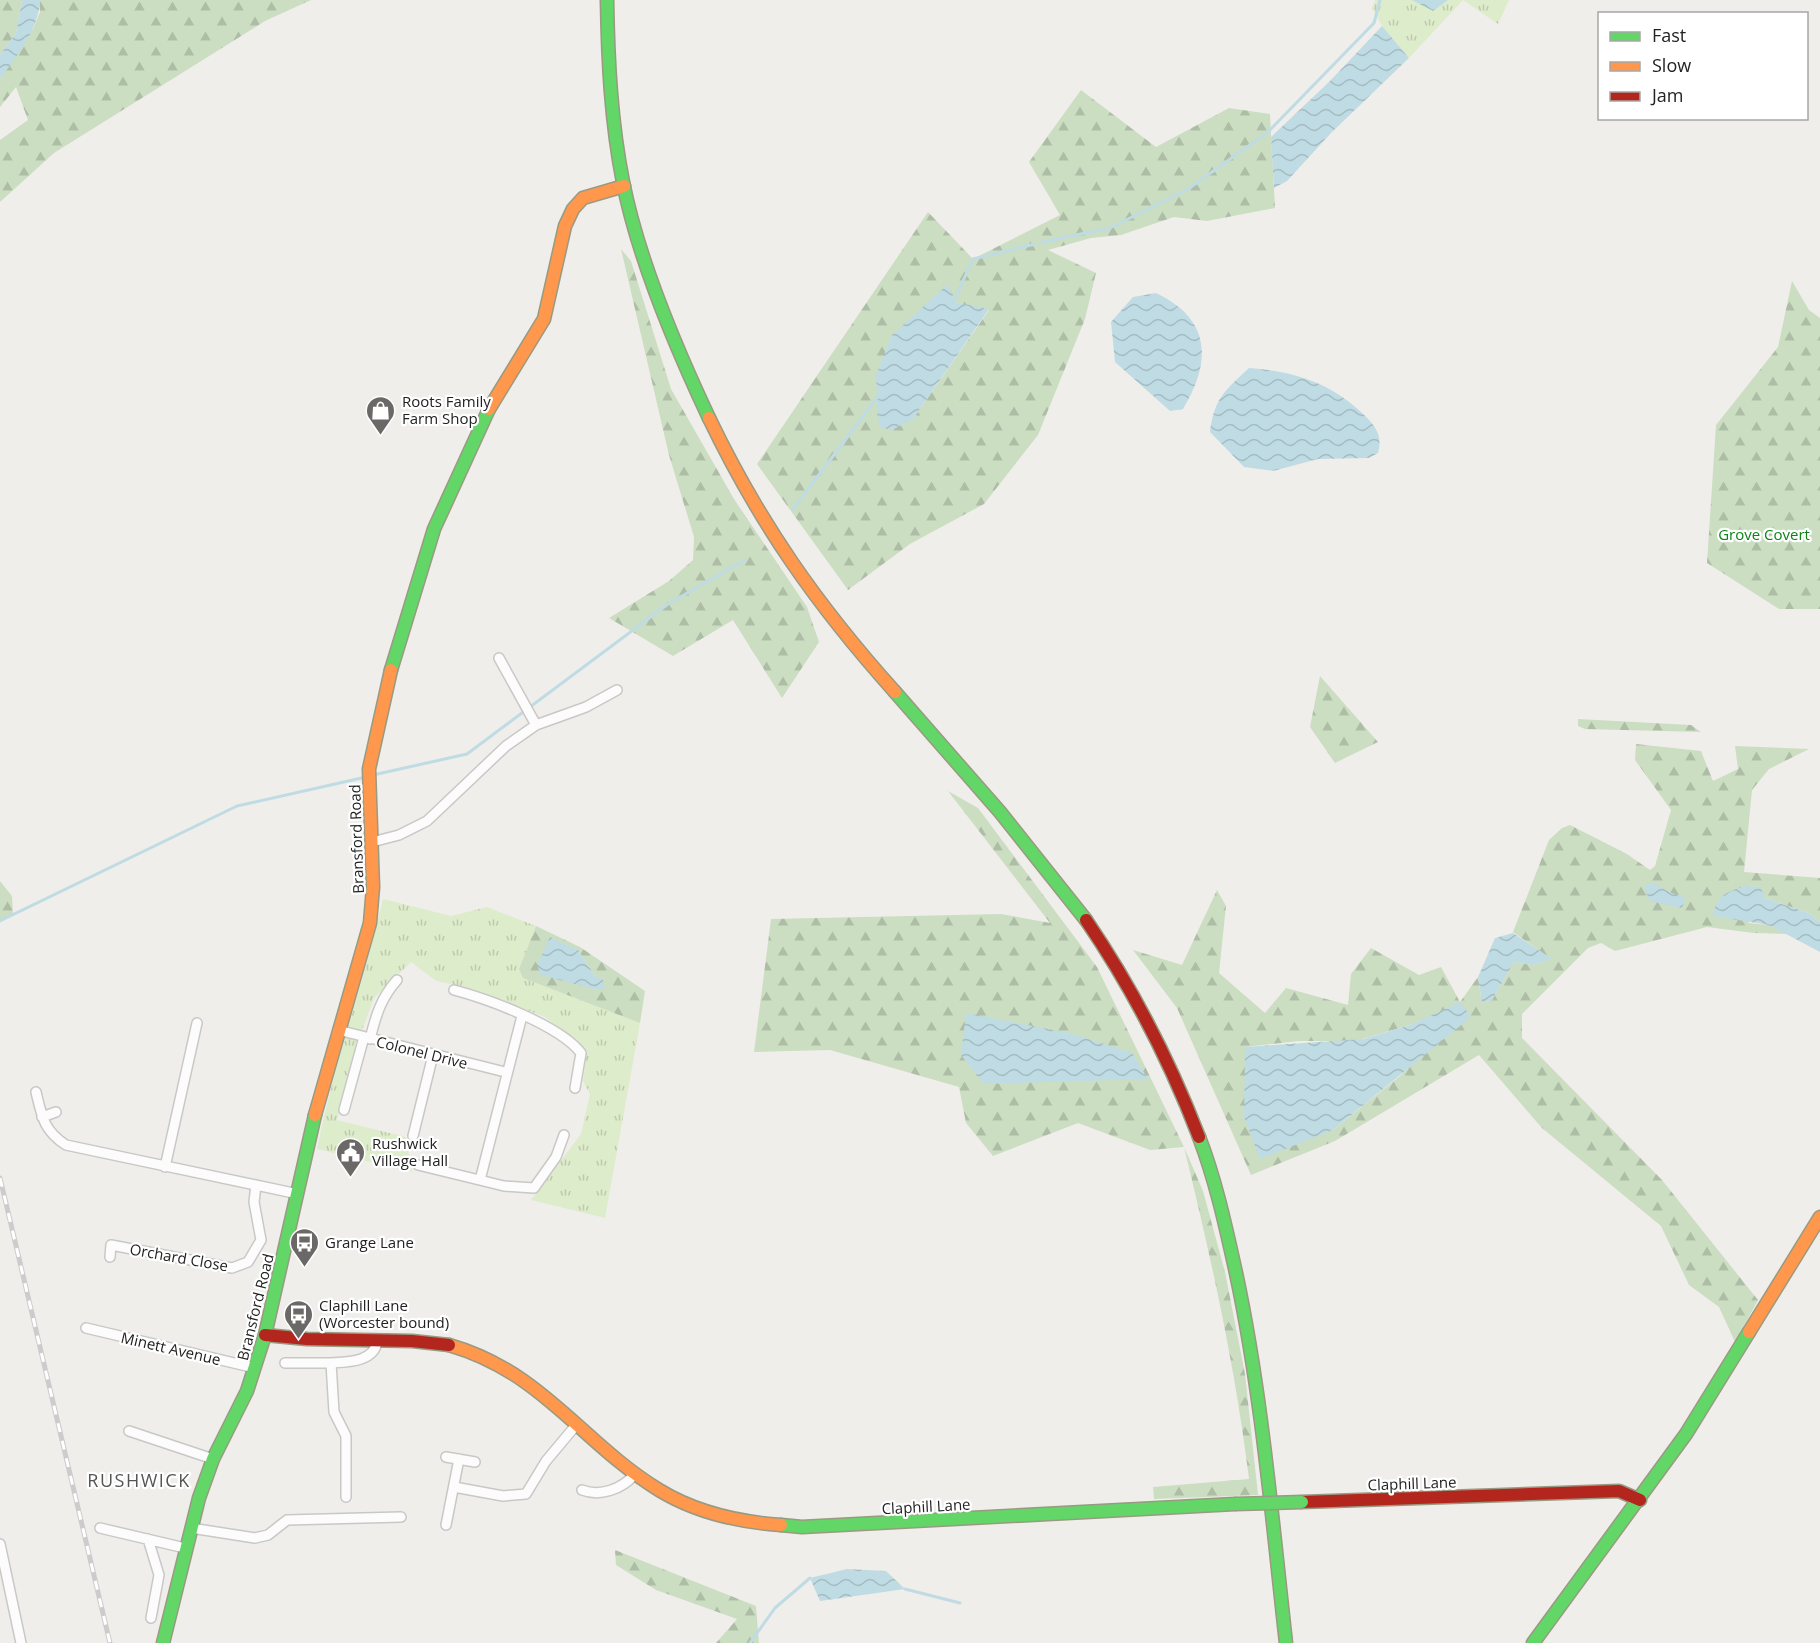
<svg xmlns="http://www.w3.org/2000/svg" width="1820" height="1643" font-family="'Open Sans',sans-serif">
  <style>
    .grass { fill: url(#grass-tufts) }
    .forest { fill: url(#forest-firs); fill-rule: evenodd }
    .water { fill: url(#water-waves) }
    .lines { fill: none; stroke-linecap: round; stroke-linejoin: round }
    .stream { stroke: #bfdbe3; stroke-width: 3 }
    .street-casing { stroke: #c9c8c7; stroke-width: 12 }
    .fast-casing { stroke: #999a82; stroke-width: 15 }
    .slow-casing { stroke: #999a82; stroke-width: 15 }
    .jam-casing { stroke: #999a82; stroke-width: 15 }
    .street { stroke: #fdfcfc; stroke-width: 9 }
    .fast { stroke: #63d668; stroke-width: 12 }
    .slow { stroke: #ff974d; stroke-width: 12 }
    .jam { stroke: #b3261e; stroke-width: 12 }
    .rail-casing { stroke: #ccc; stroke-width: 5 }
    .rail { stroke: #fff; stroke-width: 3; stroke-dasharray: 9; stroke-linecap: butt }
    .fast-bridge-casing { stroke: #999a82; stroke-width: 15; stroke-linecap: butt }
    .fast-bridge { stroke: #63d668; stroke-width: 12 }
    .labels { text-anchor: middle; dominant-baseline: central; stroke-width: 4.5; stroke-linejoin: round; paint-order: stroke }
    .poi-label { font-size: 15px; fill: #222; stroke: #fff; text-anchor: start }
    .park-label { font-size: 15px; fill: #0c8416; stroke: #fff }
    .street-label { font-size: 15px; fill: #222; stroke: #fff }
    .quarter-label { font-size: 18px; letter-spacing: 1.5px; fill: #555; stroke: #fff }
  </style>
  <defs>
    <pattern id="grass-tufts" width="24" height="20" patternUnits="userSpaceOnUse" patternTransform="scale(1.5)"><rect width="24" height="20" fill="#ddeccb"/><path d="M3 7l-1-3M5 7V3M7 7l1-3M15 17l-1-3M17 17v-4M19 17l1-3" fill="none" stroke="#bdcaae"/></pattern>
    <pattern id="forest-firs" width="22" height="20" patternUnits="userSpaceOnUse" patternTransform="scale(1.5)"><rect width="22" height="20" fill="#cbdec1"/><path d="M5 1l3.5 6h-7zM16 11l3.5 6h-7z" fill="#aebea6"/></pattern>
    <pattern id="water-waves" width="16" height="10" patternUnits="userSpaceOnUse" patternTransform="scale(1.5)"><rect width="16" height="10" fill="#bfdbe3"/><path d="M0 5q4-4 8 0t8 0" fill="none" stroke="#a4bcc2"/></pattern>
  </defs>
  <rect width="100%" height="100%" fill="#f0eeeb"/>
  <path class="grass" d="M1375 0H1509L1498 24 1463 0 1409 58 1382 26 1372 8Z
    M383 899 451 916 487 907 536 926 519 969 523 978 640 1023 605 1218 531 1200 581 1134 590 1094 583 1081 587 1050 545 1017 469 988 436 981 411 962 374 998 357 1044 337 1120 406 1137 412 1172 317 1149C334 1064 364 983 383 899Z"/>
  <path class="forest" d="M0 0H22L16 33 0 55Z
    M39 0H311L265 21 54 153 0 202V140L28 120 16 87 0 107V79L33 29 40 12Z
    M1081 90 1156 147 1229 108 1270 114 1275 208 1207 221 1174 217 1121 235 1091 238 1048 250 1096 273 1085 319 1038 435 984 504 910 544 848 590 757 464 928 212 973 259 1060 215 1029 162ZM947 284 955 302 989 310 913 419Z
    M621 249 631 261 671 389 734 499 807 607 819 642 782 698 733 620 673 656 609 618 669 581 693 560 694 537 669 455Z
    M1792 281 1809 310 1820 318V609H1779L1707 563 1716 425 1778 347Z
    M1320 676 1378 742 1335 763 1310 727Z
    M1578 719 1691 725 1701 732 1585 729 1578 726Z
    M1636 744 1701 751 1713 781 1738 769 1735 746 1809 749 1769 769 1752 790 1744 872 1820 878V922L1809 913 1764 898 1748 923 1769 925 1788 934 1754 933 1707 927 1615 951 1601 943 1588 948 1522 1014V1038L1662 1180 1758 1300 1735 1342 1719 1307 1689 1285 1661 1226 1542 1128 1479 1055 1335 1141 1251 1175 1177 1008 1133 950 1182 965 1217 890 1226 906 1219 973 1265 1013 1286 988 1348 1005 1351 974 1371 948 1419 975 1441 967 1460 1002 1478 977 1482 1003 1492 1000 1514 962 1532 965 1551 959 1513 932 1549 840 1562 828 1570 825 1627 854 1650 870 1655 866 1671 810 1635 760ZM1460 1003 1425 1052 1400 1076 1333 1130 1245 1047 1299 1041H1355L1410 1025Z
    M948 791 978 808 1097 967 1184 1147 1203 1191 1225 1272 1245 1374 1258 1495 1154 1499 1153 1487 1249 1479C1235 1365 1211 1258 1184 1147L1150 1150 1078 1123 993 1156 966 1123 959 1087 830 1050 754 1052 771 919 1001 914 1050 923Z
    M0 881 12 896 13 915 0 921Z
    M536 926 580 947 645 991 640 1023 523 978 519 969ZM578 950 595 976 598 990 584 985Z
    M615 1550 756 1606 759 1643H716L737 1619 656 1590 616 1565Z"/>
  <path class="water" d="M22 0H40C39 29 17 56 0 79V55L16 33Z
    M1412 0H1448L1433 11Z
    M1382 26 1409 58 1331 133 1287 181 1274 188 1271 137 1330 81Z
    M948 284 955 302 989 309 913 419 892 430 879 427 876 375 892 335Z
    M1156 293C1211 319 1212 361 1183 409L1170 411 1115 362 1111 322 1133 297Z
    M1249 368C1292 371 1330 382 1362 413 1375 425 1383 435 1378 453L1369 458 1318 459 1273 471 1244 467 1210 432C1214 399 1225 390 1249 368Z
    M1652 882 1669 892 1686 898 1682 908 1650 901 1644 888Z
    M1746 886 1761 887 1764 898 1809 913 1820 922V952L1769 925 1713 916C1716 896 1727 891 1746 886Z
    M1513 933 1552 959 1532 965 1514 962 1492 1000 1482 1003 1478 977 1495 938Z
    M550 937 578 950 595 976 603 980 605 988 598 990 541 975 537 965Z
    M1460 1002 1471 1017 1333 1130 1260 1159 1244 1117 1245 1047 1363 1039 1410 1025Z
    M966 1013 1073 1034 1132 1053 1148 1079 984 1084 961 1055Z
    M847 1569 886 1571 905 1589 820 1601 810 1578Z"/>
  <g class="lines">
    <path class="stream" d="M1042 242 1110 228 1188 189 1268 132 1374 23 1380 0
      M953 303 973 259 1035 244
      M793 509 879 395
      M373 775 467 754 668 604 745 560
      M0 921 237 806 366 777
      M905 1589 960 1603
      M750 1643 775 1608 810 1578"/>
    <defs>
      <path id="street" d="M499 658 536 725
        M372 842 399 835 427 821 506 746 536 725 586 707 617 690
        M454 990C488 999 559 1025 581 1053L575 1088
        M338 1030 505 1072
        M370 1039C376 1015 381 998 397 980
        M36 1092C42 1117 44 1131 66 1145L298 1194
        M344 1110 364 1037
        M42 1117 56 1112
        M413 1136 433 1055
        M418 1165 504 1186 534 1188 556 1157 564 1135
        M165 1167 197 1023
        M480 1180 522 1016
        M110 1257 111 1245 232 1268 248 1262 261 1240 254 1202 256 1185
        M86 1328 255 1368
        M285 1363H331
        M129 1431 213 1459
        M446 1457 475 1462
        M454 1487 503 1496 526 1494 546 1461 577 1424
        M582 1490C600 1497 622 1489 634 1475
        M346 1497V1436L334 1412 331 1363C347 1362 375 1362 377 1341
        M446 1525 459 1459
        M100 1528 185 1548
        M191 1528 255 1538 268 1535 287 1520 401 1517
        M148 1539 159 1575 151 1618
        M0 1544 21 1643"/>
      <path id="fast" d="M607 0C608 61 611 122 623 182 638 258 676 348 709 418
        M391 670 434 529 489 409
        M895 692 1000 812 1086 920
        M1199 1137C1216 1181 1226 1228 1236 1273 1262 1395 1272 1519 1286 1643
        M781 1525 802 1527 1235 1504
        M163 1643 199 1498 213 1459 247 1391 265 1335 315 1115
        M1533 1643 1686 1434 1749 1332"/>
      <path id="slow" d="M489 409 544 319 565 226 573 209 583 198 624 186
        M709 418C760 524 817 605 895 692
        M315 1115 370 923 373 887 369 769 391 670
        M1749 1332 1820 1217
        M449 1345C543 1372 581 1442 659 1490 695 1512 738 1522 781 1525"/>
      <path id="jam" d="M1086 920C1133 989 1169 1059 1199 1137
        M265 1335 307 1339 412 1341 449 1345
        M1302 1502 1619 1491 1640 1500"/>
    </defs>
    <use href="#street" class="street-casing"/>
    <use href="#fast" class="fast-casing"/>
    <use href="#slow" class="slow-casing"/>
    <use href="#jam" class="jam-casing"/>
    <use href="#street" class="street"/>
    <use href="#fast" class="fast"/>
    <use href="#slow" class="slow"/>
    <use href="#jam" class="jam"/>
    <defs>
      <path id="rail" d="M0 1178 110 1643"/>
    </defs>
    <use href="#rail" class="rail-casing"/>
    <use href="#rail" class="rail"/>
    <defs>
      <path id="fast-bridge" d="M1235 1504 1302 1502"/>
    </defs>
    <use href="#fast-bridge" class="fast-bridge-casing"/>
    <use href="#fast-bridge" class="fast-bridge"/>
  </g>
  <defs>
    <symbol id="shop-pin" viewBox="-11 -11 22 30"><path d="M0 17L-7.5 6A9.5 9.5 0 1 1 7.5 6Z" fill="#6a6968" stroke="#fff"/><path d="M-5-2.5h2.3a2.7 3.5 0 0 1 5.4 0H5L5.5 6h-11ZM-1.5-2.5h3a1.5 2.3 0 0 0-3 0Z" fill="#fff"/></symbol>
    <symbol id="civic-pin" viewBox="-11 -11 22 30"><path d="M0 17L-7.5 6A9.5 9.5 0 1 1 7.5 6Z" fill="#6a6968" stroke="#fff"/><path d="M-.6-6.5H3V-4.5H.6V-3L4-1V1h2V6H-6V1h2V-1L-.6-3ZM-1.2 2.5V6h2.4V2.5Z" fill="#fff"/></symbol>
    <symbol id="bus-pin" viewBox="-11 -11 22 30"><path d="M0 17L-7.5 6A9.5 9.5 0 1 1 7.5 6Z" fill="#6a6968" stroke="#fff"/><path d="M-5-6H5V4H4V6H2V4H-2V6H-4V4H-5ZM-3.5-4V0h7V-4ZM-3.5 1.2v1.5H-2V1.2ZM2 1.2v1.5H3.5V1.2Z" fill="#fff"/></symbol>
  </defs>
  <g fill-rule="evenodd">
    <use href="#shop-pin" x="364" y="394" width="33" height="45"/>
    <use href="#civic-pin" x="334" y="1136" width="33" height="45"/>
    <use href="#bus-pin" x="288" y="1226" width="33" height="45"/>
    <use href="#bus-pin" x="282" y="1298" width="33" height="45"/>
  </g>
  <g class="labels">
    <g class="poi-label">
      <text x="402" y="401">Roots Family<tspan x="402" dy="17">Farm Shop</tspan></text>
      <text x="372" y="1143">Rushwick<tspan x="372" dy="17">Village Hall</tspan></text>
      <text x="325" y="1242">Grange Lane</text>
      <text x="319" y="1305">Claphill Lane<tspan x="319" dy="17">(Worcester bound)</tspan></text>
    </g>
    <g class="park-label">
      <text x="1764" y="534">Grove Covert</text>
    </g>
    <g class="street-label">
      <text transform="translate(356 839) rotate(-92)">Bransford Road</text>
      <text transform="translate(422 1052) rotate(14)">Colonel Drive</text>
      <text transform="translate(179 1257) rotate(10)">Orchard Close</text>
      <text transform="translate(255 1307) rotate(-76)">Bransford Road</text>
      <text transform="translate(171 1348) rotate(13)">Minett Avenue</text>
      <text transform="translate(1412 1483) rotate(-2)">Claphill Lane</text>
      <text transform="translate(926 1506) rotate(-3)">Claphill Lane</text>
    </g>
    <g class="quarter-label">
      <text x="139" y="1480">RUSHWICK</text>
    </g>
  </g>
  <rect x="1598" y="12" width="210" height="108" fill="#ffffff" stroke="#a7a7a7" stroke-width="1.5"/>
  <rect x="1610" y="32" width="30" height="9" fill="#63d668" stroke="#a7a7a7" stroke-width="1.5"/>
  <text x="1652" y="42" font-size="18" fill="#222222">Fast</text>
  <rect x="1610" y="62" width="30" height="9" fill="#ff974d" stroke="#a7a7a7" stroke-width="1.5"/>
  <text x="1652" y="72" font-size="18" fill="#222222">Slow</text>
  <rect x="1610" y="92" width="30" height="9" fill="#b3261e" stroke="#a7a7a7" stroke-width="1.5"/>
  <text x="1652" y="102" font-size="18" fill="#222222">Jam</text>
</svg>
